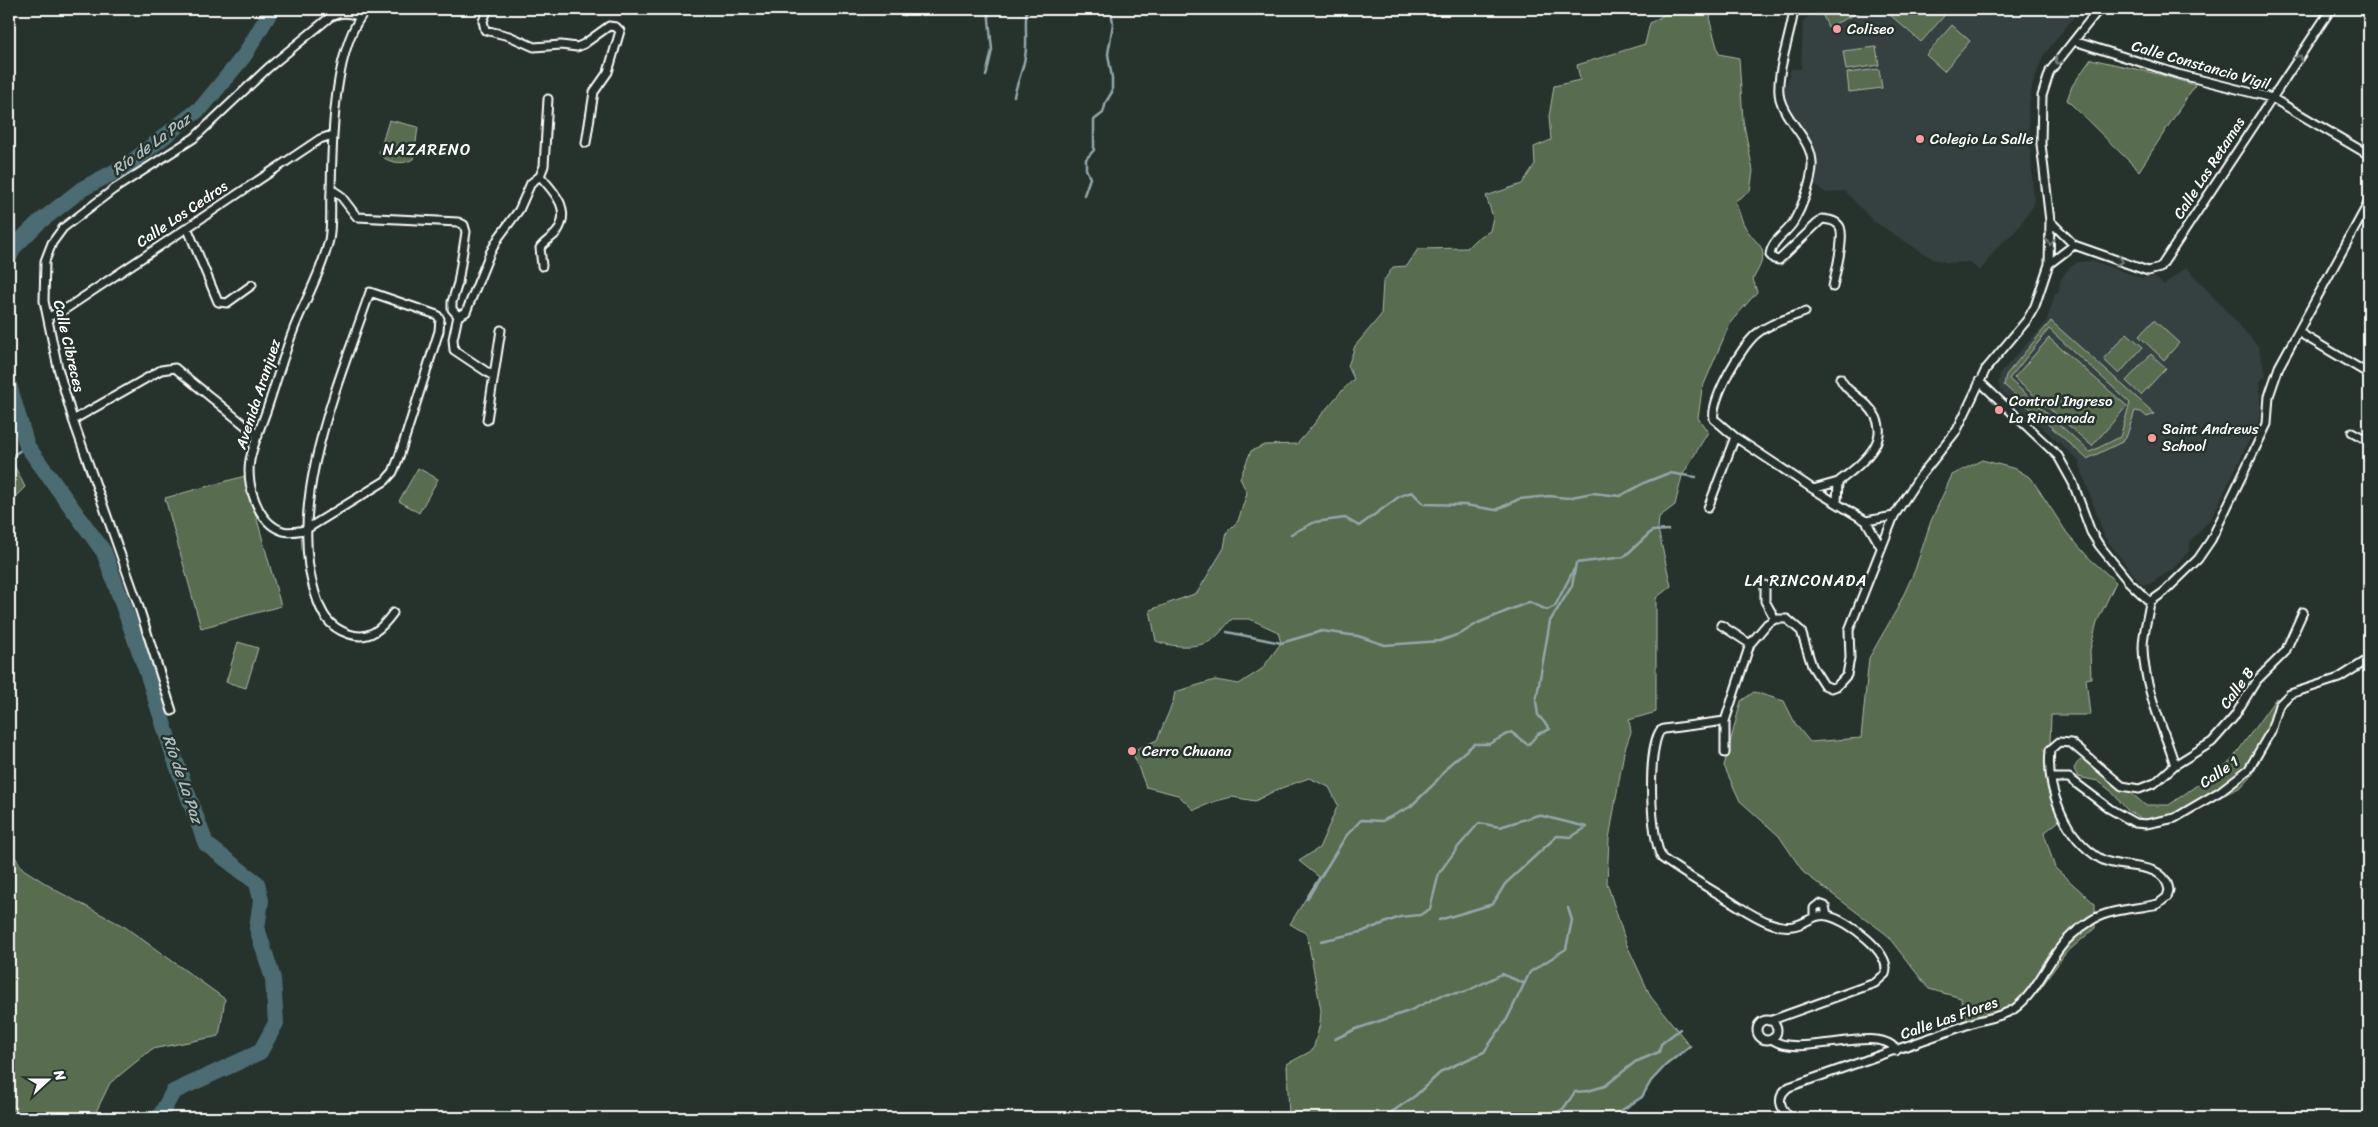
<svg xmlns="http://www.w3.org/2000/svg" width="2378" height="1127" font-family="Sriracha,sans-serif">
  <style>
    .built { fill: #364040 }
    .green { fill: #586c50; stroke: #acb6a8; fill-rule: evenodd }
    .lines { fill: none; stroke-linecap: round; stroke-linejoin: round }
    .stream { stroke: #93a7aa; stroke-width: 2.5 }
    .river { stroke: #4b6c72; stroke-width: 16 }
    .street-casing { stroke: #fff; stroke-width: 11 }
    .street { stroke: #26332d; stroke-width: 7 }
    .oneway { stroke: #727a76 }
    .poi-dot { fill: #ff9aa2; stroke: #26332d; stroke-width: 2 }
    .labels { text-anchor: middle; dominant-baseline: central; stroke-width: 5; stroke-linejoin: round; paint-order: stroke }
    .poi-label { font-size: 15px; fill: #fff; stroke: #26332d; text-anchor: start }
    .street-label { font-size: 15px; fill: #fff; stroke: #26332d }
    .water-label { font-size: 16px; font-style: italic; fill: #aebdc0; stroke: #26332d }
    .neighbourhood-label { font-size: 16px; letter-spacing: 1px; fill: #fff; stroke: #26332d }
  </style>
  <rect width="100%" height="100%" fill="#26332d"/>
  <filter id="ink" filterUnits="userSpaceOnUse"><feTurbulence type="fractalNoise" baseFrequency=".02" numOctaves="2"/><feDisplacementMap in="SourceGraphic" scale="10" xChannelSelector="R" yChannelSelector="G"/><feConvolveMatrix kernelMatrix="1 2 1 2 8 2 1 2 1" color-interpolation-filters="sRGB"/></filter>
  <g filter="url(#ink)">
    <path class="built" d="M1814 9H2080L2043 56 2032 86 2028 111 2034 205 2014 233 1998 246 1980 271 1969 262 1949 263 1933 259 1873 221 1845 191 1826 193 1813 184 1816 156 1810 141 1787 105 1784 92 1791 69H1801L1803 21 1815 11Z
      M2092 261 2142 278 2154 277 2164 285 2186 267 2258 346 2266 375 2260 381 2261 416 2212 517 2190 542V550L2173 569 2148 585 2141 584 2105 538 2078 460 2000 390 1998 383 2001 372 2046 323 2055 294 2059 292 2060 281 2068 269 2078 262Z"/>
    <path class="green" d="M1674 9H1711L1710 22 1719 54 1739 58 1743 120 1753 171 1750 191 1735 201C1738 208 1740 216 1743 223 1757 250 1774 243 1753 279L1757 292 1730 323 1702 389 1698 418 1708 432 1682 476 1675 505 1659 517 1658 529 1671 586 1656 598V712L1629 720 1631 732 1624 752 1609 839 1607 883 1626 943 1651 997 1690 1046 1666 1065 1651 1081 1642 1097 1610 1118H1289L1287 1064 1313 1050 1320 1024 1321 1010 1307 934 1290 924 1319 877 1299 861 1319 848 1338 805 1329 787 1309 778 1276 790 1255 801 1232 797 1216 801 1194 810 1178 795 1146 787 1132 751 1157 740 1173 702 1175 692 1215 680 1239 684 1262 669 1281 643 1278 632 1250 619H1232C1225 626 1219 635 1212 640 1198 649 1170 647 1156 641L1150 610 1197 593 1224 548 1227 532 1238 521 1247 493 1240 478 1251 451 1265 445 1297 444C1317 422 1332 399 1354 379L1348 366 1355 346 1381 315 1383 282 1393 267 1407 266 1418 249 1467 248 1476 239 1490 231 1493 217 1486 196 1522 184 1535 164 1534 147 1551 140 1549 117 1554 86 1580 80 1577 65 1645 44 1650 23Z
      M1820 9H1859L1860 12 1828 27Z
      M1893 9H1936L1944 16 1921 42 1889 14Z
      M1952 25 1970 41 1944 71 1926 55Z
      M1876 47 1879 65 1846 70 1843 51Z
      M2091 59 2158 74 2195 85 2139 171 2067 100 2072 86Z
      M1879 69 1882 88 1849 92 1847 73Z
      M389 120 418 127 414 158C405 166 386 163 379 153Z
      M2154 320 2179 343 2164 360 2139 336Z
      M2051 321 2155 414 2147 417 2141 412 2135 411 2126 438 2122 442 2087 459 2004 385 2006 375ZM2049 329 2130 403 2120 437 2090 452 2009 379Z
      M2127 333 2143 347 2119 374 2103 359Z
      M2049 338 2127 406 2092 446 2014 378Z
      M2151 354 2166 368 2141 395 2126 381Z
      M9 455 25 487 9 503Z
      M1982 460 2016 469 2031 478 2067 533 2088 557 2116 582 2097 622 2090 650 2091 678 2086 679 2090 715H2051L2049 773 2059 821 2044 833 2055 868 2095 904V928L2065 954 2037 993 2009 1015 1963 1028 1961 998 1929 989 1886 934 1804 873 1779 836 1740 801 1724 766 1741 701 1754 692 1784 701 1796 725 1810 742 1861 738 1869 658 1897 609 1915 570 1931 521 1952 475Z
      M418 468 438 479 419 513 399 501Z
      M245 476 281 606 201 628 165 498Z
      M238 642 258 648 246 688 226 682Z
      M2276 698 2283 703 2274 733 2253 774 2241 787 2173 820 2157 823 2142 819 2128 811 2111 791 2098 781 2078 777 2074 769C2078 759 2083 758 2093 760L2145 805H2169L2231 761Z
      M9 848 23 869 59 892 125 927 225 999 219 1036 152 1049 110 1083 93 1118H9Z"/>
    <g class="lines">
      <path class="stream" d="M904 15 909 9
        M986 76 992 50 988 9
        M1014 96C1017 83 1023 70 1025 57 1028 41 1024 24 1027 9
        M1084 195 1090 178 1086 169V159L1094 150V120L1103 113 1106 102 1112 92V78L1108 54 1113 24 1111 9
        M9 458 27 446
        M1291 534 1315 522 1345 518 1359 526 1400 496 1412 492 1424 504 1465 505 1496 510 1519 499 1549 496 1567 498 1592 493 1620 496 1646 482 1669 473 1696 477
        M1227 632 1281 643 1322 631 1358 636 1385 645 1440 641 1462 633 1478 623 1529 602 1547 610 1555 606 1574 569
        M1307 899 1346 836 1361 820 1382 821 1410 807 1434 784 1450 764 1474 744H1489L1511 732 1528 745 1538 734 1550 729 1538 715 1536 701 1550 621 1572 586 1576 563 1624 557 1652 531 1668 530
        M1439 920 1493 904 1505 884 1557 836 1571 837 1587 827
        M1321 941 1361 932 1400 917 1420 915 1430 909 1439 873 1458 847 1479 823 1500 827 1538 815 1587 827
        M1335 1039 1356 1029 1409 1011 1442 995 1465 992 1502 974 1523 983
        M1383 1118 1415 1096 1442 1071 1484 1052 1507 1019 1530 972 1566 949 1572 920 1568 908
        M1547 1118 1563 1109 1575 1092 1588 1091 1605 1086 1635 1062 1659 1052 1661 1044 1680 1029
        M1610 1118 1642 1097 1651 1081 1666 1065 1690 1046"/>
      <path class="river" d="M9 258 14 247 37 224 82 189 129 164 202 107 244 56 272 9
        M9 385 27 446 104 552 147 672 174 757 206 844 257 883 261 900 257 928 273 979 276 1023 260 1052 173 1092 159 1118"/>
      <defs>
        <path id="street" d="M367 9C333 44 332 143 331 191 330 207 332 224 329 240 322 269 309 293 297 321 286 347 278 376 269 403 263 422 254 441 250 460 246 484 257 523 283 531 290 533 298 531 305 530L385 481 393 472 399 457 439 331 440 319 437 315 370 292C340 380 286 501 315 593 321 613 328 627 349 634 370 641 382 628 393 613
          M488 9 483 21 485 30 509 36 534 47 561 45 577 47 584 44 609 26 616 27 620 31 608 72 594 92 586 143
          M1794 9C1792 32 1774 77 1780 99 1786 123 1814 140 1812 167 1811 184 1802 207 1794 221 1787 234 1772 239 1770 255L1774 259 1779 260 1822 219C1829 220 1836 220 1840 227 1845 239 1835 274 1833 287
          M2074 41 2178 74 2272 98 2369 155
          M540 176C554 192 572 209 557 232 552 238 544 242 540 248L542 266
          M331 189 340 195 357 217 458 222 464 225 466 232 458 283 452 302V309L458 316 466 312 490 253 499 237 519 210 531 183 540 176 544 166 548 99
          M2050 221 2074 245 2148 271 2160 268 2331 9
          M187 227 218 302 227 303 252 285
          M2049 264 2074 245
          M1805 312C1790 318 1772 322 1759 332 1743 342 1710 400 1714 419L1735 437 1813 489 1866 521 1881 547
          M458 316 453 339 454 350 493 376
          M48 317 64 310 320 139 332 135
          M2298 332 2369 374
          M1979 381 2058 456 2073 483 2091 532 2099 545 2128 581 2150 602C2148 617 2143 632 2143 648 2144 688 2163 727 2175 765
          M73 420 161 370 175 368 258 436
          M487 420 501 330
          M2352 432 2369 441
          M1813 489 1838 482
          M1837 503 1838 482C1861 464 1899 437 1867 405 1857 395 1846 391 1840 378
          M1708 508 1735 437
          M1866 521 1894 516
          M1765 585V601L1775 619
          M2150 602 2164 592 2198 559 2211 540 2267 424 2269 396 2279 367 2369 202
          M1721 625 1750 644
          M172 711 137 601 73 420 58 368 44 301 45 261 52 243 63 228 114 189 194 138 268 68 330 17C341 12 348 12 360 17
          M1725 753V721
          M2052 778H2069L2110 809 2135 823 2146 824 2175 818 2219 792 2249 769 2271 731 2279 705 2290 694 2339 678 2369 659
          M1814 917V908L1819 904 1825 906 1827 916
          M1757 1030a10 10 0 1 1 20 0a10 10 0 1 1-20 0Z
          M1769 1021 1875 983 1885 974C1893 953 1847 920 1828 916 1808 912 1802 935 1770 923 1756 918 1743 909 1730 901 1707 887 1684 874 1662 858 1650 838 1647 750 1660 731L1664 729 1725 721 1750 644 1767 624 1775 619H1787L1801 631 1812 666 1824 685 1831 688 1837 686 1847 675 1850 658 1849 630 1894 516 1918 479 1957 430 1986 369 2027 320 2035 306 2049 264 2050 221 2041 144 2042 96 2050 71 2099 9
          M1772 1039C1795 1060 1884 1022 1896 1051
          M1791 1118C1780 1109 1775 1097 1789 1087L1978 1021C1990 1018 2003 1016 2014 1009 2035 994 2045 967 2060 948 2067 938 2081 927 2092 920 2109 909 2138 909 2158 904L2167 897 2169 890C2164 859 2121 871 2101 859 2065 838 2046 790 2050 750L2059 742 2071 743 2122 786 2139 789 2155 783 2175 765 2212 742 2234 717 2256 681 2285 652 2303 612"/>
      </defs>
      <use href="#street" class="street-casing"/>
      <use href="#street" class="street"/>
    </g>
    <defs><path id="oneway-chevron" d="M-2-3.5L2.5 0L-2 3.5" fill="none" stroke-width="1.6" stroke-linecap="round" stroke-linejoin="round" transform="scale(1.25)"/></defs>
    <g class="oneway">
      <use href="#oneway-chevron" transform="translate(2299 58) rotate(-56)"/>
      <use href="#oneway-chevron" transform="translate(2058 61) rotate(129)"/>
      <use href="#oneway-chevron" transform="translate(2050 242) rotate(91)"/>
      <use href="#oneway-chevron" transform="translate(2120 261) rotate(19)"/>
    </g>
  </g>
  <g class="poi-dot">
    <circle cx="1837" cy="29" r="5"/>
    <circle cx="1920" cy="139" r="5"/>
    <circle cx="1999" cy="410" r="5"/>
    <circle cx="2152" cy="438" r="5"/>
    <circle cx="1132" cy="751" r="5"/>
  </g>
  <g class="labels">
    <g class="poi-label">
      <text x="1847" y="29">Coliseo</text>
      <text x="1930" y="139">Colegio La Salle</text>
      <text x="2009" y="401">Control Ingreso<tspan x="2009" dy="17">La Rinconada</tspan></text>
      <text x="2162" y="429">Saint Andrews<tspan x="2162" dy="17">School</tspan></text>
      <text x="1142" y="751">Cerro Chuana</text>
    </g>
    <g class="street-label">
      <text transform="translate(2201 65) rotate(16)">Calle Constancio Vigil</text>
      <text transform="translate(2209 168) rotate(-57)">Calle Las Retamas</text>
      <text transform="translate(182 214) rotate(-34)">Calle Los Cedros</text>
      <text transform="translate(69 346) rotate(77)">Calle Cibreces</text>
      <text transform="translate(258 394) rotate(-72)">Avenida Aranjuez</text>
      <text transform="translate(2237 688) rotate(-54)">Calle B</text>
      <text transform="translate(2219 772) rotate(-35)">Calle 1</text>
      <text transform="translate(1949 1018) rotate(-19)">Calle Las Flores</text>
    </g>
    <g class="water-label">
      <text transform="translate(151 144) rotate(-36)">Río de La Paz</text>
      <text transform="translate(183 779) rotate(71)">Río de La Paz</text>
    </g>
    <g class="neighbourhood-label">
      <text x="427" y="149">NAZARENO</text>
      <text x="1806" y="580">LA RINCONADA</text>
    </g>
  </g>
  <rect width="2378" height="1127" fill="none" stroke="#26332d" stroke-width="30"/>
  <rect x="15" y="15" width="2348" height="1097" fill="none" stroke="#fff" stroke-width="2" filter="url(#ink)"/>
  <g transform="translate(48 1080) rotate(69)" stroke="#26332d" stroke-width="4" paint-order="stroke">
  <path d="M0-4L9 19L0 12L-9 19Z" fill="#ffffff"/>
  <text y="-8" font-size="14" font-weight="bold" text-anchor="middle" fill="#ffffff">N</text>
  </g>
</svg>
